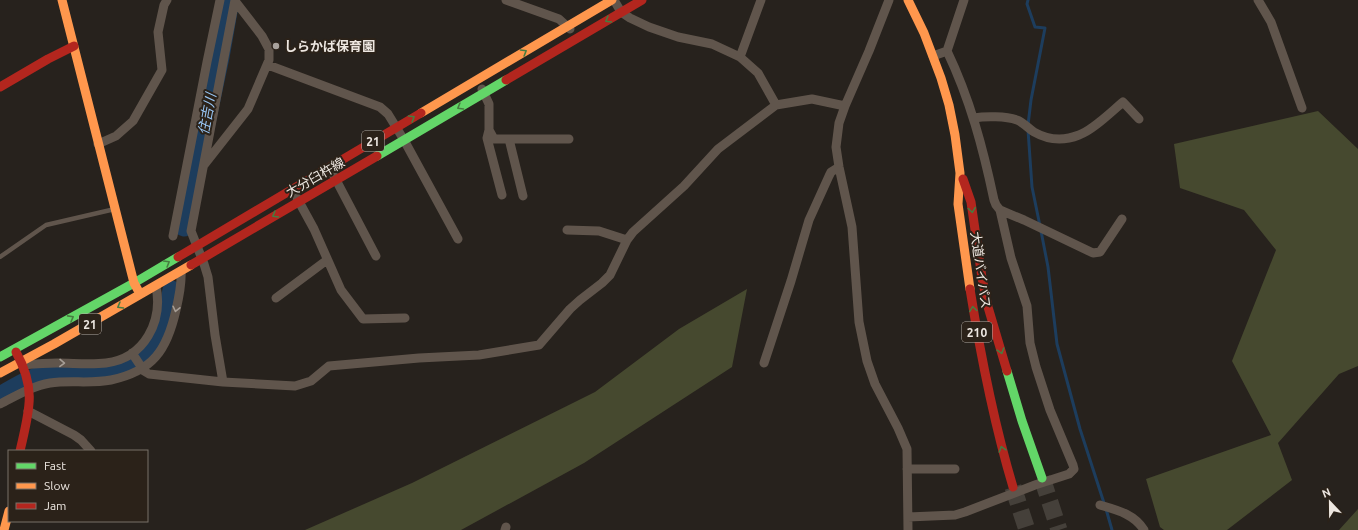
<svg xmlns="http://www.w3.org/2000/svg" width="1358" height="530" font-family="Ubuntu,'Noto Sans JP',sans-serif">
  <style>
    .green { fill: #46492f }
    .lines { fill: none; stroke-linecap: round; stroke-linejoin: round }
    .stream { stroke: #1d3d5d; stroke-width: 3 }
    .river { stroke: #1d3d5d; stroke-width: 19 }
    .highway-tunnel { stroke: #45403a; stroke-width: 17; stroke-dasharray: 17 8; stroke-linecap: butt }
    .lane { stroke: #60554c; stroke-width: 4.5 }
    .street { stroke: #60554c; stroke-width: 9 }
    .fast { stroke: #63d668; stroke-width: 9 }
    .slow { stroke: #ff974d; stroke-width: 9 }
    .jam { stroke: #b3261e; stroke-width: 9 }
    .oneway { stroke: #477c40 }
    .oneway2 { stroke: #a69e96 }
    .poi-dot { fill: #a8a29c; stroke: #2b2219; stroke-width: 1.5 }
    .labels { text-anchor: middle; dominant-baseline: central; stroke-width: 4; stroke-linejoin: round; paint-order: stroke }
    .shield { fill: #2b2219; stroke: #b3aca5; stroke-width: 1 }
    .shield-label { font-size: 12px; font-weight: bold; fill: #ede7e1 }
    .poi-label { font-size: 13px; font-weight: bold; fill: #ede7e1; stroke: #2b2219; text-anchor: start }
    .street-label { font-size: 13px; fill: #ede7e1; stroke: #2b2219 }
    .water-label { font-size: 14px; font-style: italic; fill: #99c7f6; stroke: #2b2219 }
  </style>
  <rect width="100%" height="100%" fill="#27221d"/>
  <path class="green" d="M1318 111 1358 149V366L1339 374 1278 443 1292 480 1227 530H1164L1160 527 1146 479 1271 435 1232 361 1276 250 1244 210 1180 188 1174 144Z
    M747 289 732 367 584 463 461 530H305L412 483 595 392 679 329Z
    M1358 509V530H1339Z"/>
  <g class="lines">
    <path class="stream" d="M1028 0 1027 4 1035 27 1045 28 1031 100 1028 125
      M1028 130 1032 187 1040 226
      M1041 231 1048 267 1057 344 1080 429 1104 503
      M1106 509 1112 530"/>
    <path class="river" d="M184 227 220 57 230 0
      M0 396C16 387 34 375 53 373 68 372 84 374 99 374 128 373 157 355 165 325 168 314 170 301 172 290"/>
    <path class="highway-tunnel" d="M1042 478 1059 530
      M1013 487 1027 530"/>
    <path class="lane" d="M0 257 46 225 115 209"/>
    <path class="street" d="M235 0 191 231 204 264 208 277 215 335 223 382 295 386 311 381 329 366 419 358 479 355 539 345 570 309 580 300 602 283 610 275 627 240 633 232 684 186 718 149 776 105 812 99 845 106
      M506 0 559 19 570 29
      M614 0 621 12 630 18 649 27 678 37 712 44 740 57 758 73 776 105
      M889 0 869 51 845 106 839 123 836 147 839 167 852 227 859 322 867 361 875 384 898 428 907 449 908 530
      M1258 0 1271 22 1302 108
      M947 51C970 99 983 148 994 200L996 205 1000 210 1024 220 1093 253 1100 252 1122 219
      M933 56 947 51 964 0
      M740 57 761 0
      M268 65 380 107 388 114 404 140 458 239
      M482 89 489 104V130L494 139H569
      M974 118C985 116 1006 116 1017 120 1023 122 1029 129 1034 132 1048 140 1064 141 1079 135 1093 130 1111 112 1123 102L1139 119
      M489 130 487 138 502 195
      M509 139 523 196
      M98 144 116 136 133 121 162 70 158 32 164 5 167 0
      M204 165 248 109 269 60V49L262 36 235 1
      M334 176 376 256
      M297 198 314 229 341 290 363 319 405 318
      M567 230 599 231 627 240
      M173 236 207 62 220 0
      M276 298 327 260
      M132 353 144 371 149 374 223 382
      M764 363 791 281 809 220 829 176 831 172 839 167
      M23 365C34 364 45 363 57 363 73 363 90 365 106 363 145 358 163 321 156 286
      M0 404C16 396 32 386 50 383 70 380 91 384 111 380 153 371 167 350 176 310 179 297 182 284 181 271
      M28 411 74 435 81 440 91 451
      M907 469H955
      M1100 505C1117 510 1134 514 1144 530
      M908 517 955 515 965 512 1035 485 1069 474 1074 469 1073 465 1050 410 1036 367 1030 343 1027 306 1011 258 1000 210
      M505 530 506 527"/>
    <path class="fast" d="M377 156 506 80
      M0 357 134 283 178 257
      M1007 371 1022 421 1042 478"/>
    <path class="slow" d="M62 0 134 283 139 292
      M908 0 924 33 941 78 949 105 955 135 960 173 958 204 970 289
      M421 113 612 0
      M0 373 54 344 191 265
      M4 530 9 511"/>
    <path class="jam" d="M506 80 642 0
      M0 87 48 59 74 46
      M963 179 971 202 982 278 988 307 1007 371
      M178 257 421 113
      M191 265 377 156
      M970 289C981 358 993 420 1013 487
      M16 352C37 390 29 411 20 451"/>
  </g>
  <defs><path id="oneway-chevron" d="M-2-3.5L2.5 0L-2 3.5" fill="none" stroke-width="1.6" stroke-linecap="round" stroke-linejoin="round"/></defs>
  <g class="oneway">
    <use href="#oneway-chevron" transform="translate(608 20) rotate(150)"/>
    <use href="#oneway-chevron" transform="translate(524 52) rotate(-31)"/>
    <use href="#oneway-chevron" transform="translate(460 107) rotate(149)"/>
    <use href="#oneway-chevron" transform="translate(412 118) rotate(-31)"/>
    <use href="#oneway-chevron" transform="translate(972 210) rotate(82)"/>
    <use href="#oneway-chevron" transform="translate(275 215) rotate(150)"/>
    <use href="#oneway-chevron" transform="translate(167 263) rotate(-31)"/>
    <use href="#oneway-chevron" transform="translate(120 306) rotate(150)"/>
    <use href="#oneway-chevron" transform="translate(973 309) rotate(-98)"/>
    <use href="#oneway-chevron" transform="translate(71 318) rotate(-29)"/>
    <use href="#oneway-chevron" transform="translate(1001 351) rotate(73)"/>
    <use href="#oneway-chevron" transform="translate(1002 449) rotate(-107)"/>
  </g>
  <g class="oneway2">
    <use href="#oneway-chevron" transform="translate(176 309) rotate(103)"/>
    <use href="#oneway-chevron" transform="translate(62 363) rotate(1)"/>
  </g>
  <circle class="poi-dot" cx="276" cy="46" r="4"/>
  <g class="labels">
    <g class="shield">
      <rect x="362" y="131" width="22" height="20" rx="3"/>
      <rect x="79" y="314" width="22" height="20" rx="3"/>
      <rect x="962" y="322" width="30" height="20" rx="3"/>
    </g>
    <g class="shield-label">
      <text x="373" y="141">21</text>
      <text x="90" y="324">21</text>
      <text x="977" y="332">210</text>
    </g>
    <g class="poi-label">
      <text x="284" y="46">しらかば保育園</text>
    </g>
    <g class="street-label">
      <text transform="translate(315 177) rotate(-30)">大分臼杵線</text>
      <text transform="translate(981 270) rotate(82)">大道バイパス</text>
    </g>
    <g class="water-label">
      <text transform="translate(207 114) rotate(-79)">住吉川</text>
    </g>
  </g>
  <rect x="8" y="450" width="140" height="72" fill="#2b2219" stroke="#797169"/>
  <rect x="16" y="463" width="20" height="6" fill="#63d668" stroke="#797169"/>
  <text x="44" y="470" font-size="12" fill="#ede7e1">Fast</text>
  <rect x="16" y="483" width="20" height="6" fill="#ff974d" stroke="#797169"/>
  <text x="44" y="490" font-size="12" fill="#ede7e1">Slow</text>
  <rect x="16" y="503" width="20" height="6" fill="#b3261e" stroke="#797169"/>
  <text x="44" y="510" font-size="12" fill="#ede7e1">Jam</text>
  <g transform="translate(1330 502) rotate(338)" stroke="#2b2219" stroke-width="3" paint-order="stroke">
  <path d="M0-3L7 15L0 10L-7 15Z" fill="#ede7e1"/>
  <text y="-6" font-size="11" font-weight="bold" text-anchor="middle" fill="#ede7e1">N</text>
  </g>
</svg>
